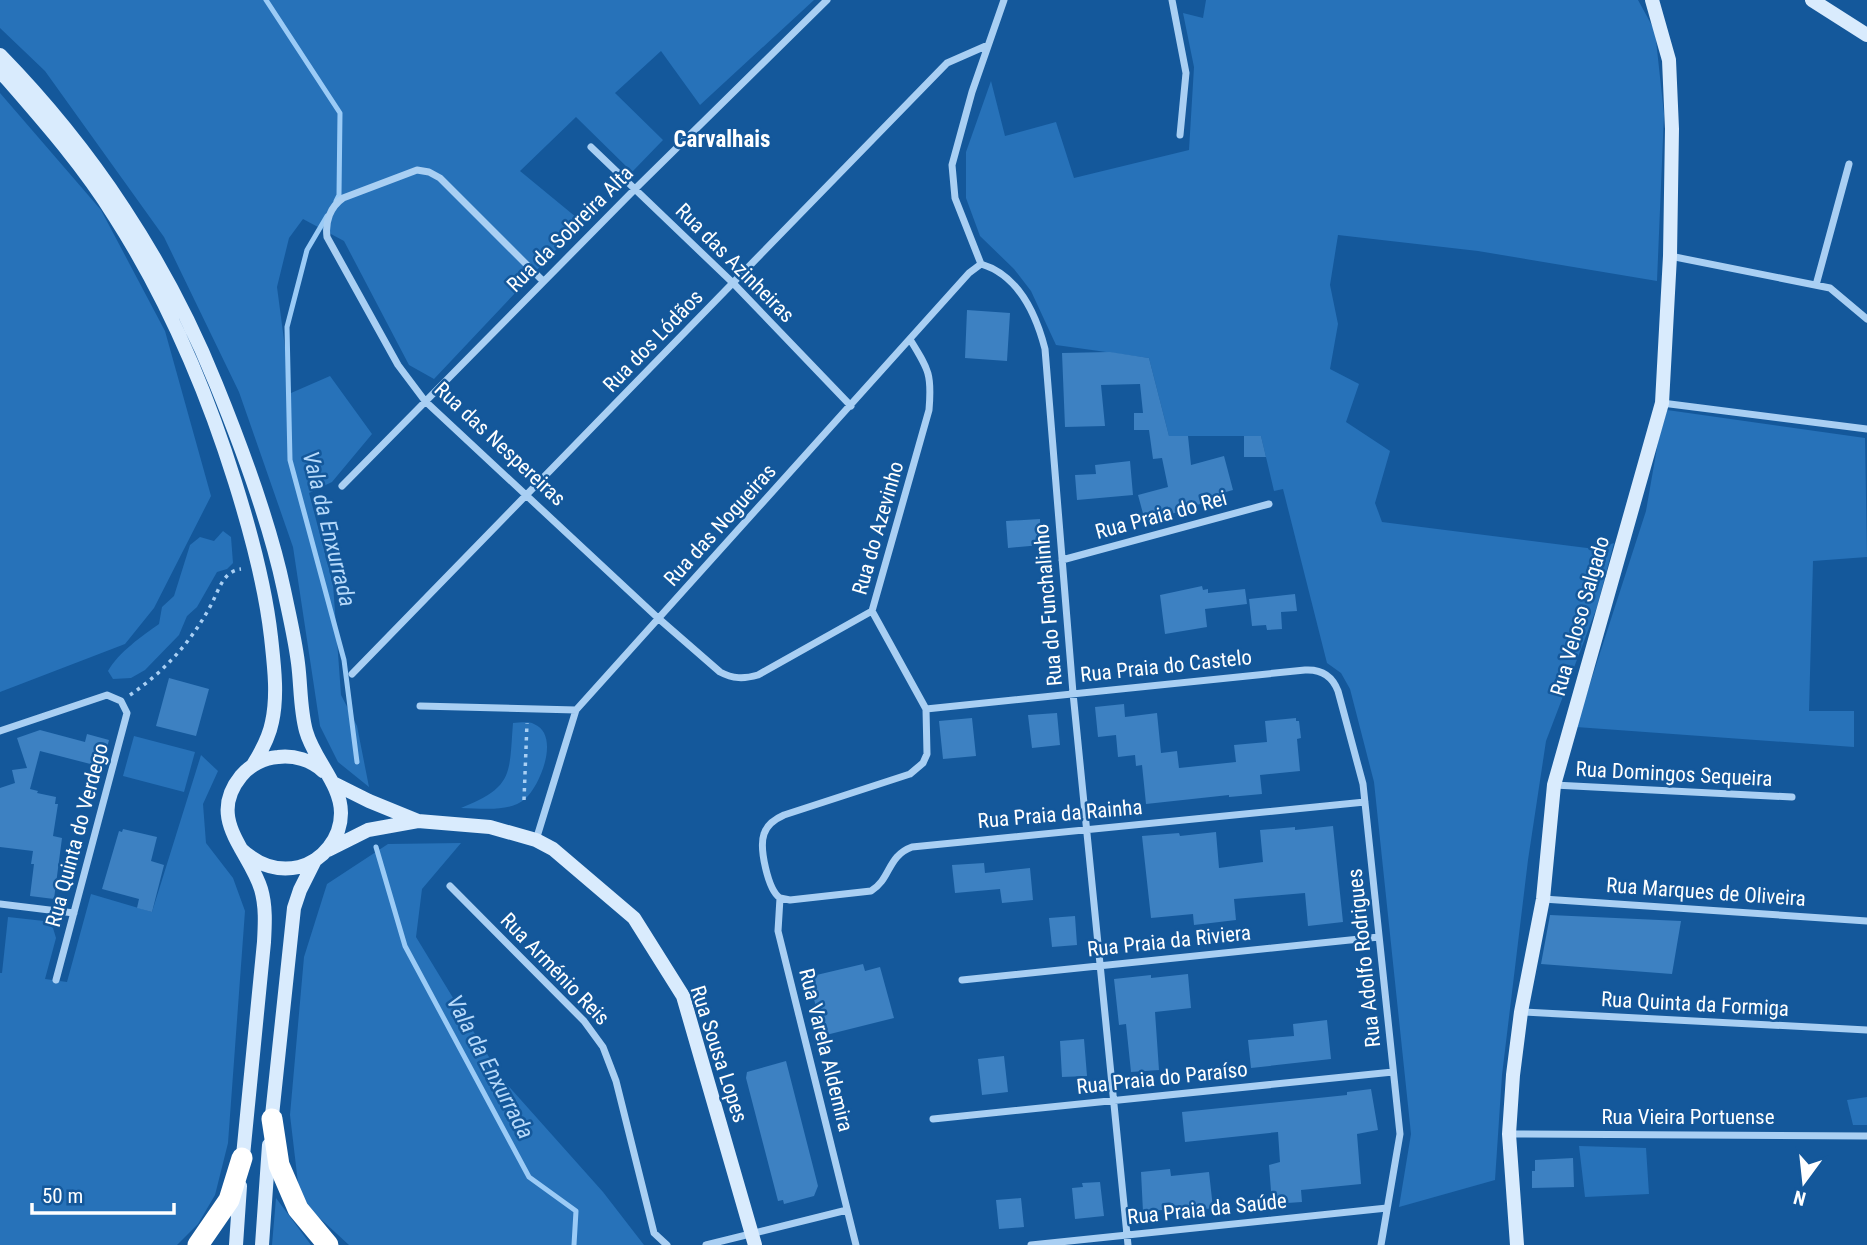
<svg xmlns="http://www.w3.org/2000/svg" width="1867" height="1245" font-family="'Roboto Condensed',sans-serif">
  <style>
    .green { fill: #2772b9 }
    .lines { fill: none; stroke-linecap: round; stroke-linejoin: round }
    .stream { stroke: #9bcbf6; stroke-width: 5 }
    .building { fill: #3d81c2 }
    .path { stroke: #a9cff3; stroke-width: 3.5; stroke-dasharray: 3.5 5; stroke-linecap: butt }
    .street { stroke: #a9cff3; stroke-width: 7 }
    .secondary { stroke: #d9ebfd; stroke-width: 14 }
    .highway { stroke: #fff; stroke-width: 21 }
    .labels { text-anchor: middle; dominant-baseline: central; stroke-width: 5; stroke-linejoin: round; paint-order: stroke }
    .street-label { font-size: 21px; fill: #fff; stroke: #14589b }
    .neighbourhood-label { font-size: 23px; font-weight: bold; fill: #fff; stroke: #14589b }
    .water-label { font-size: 23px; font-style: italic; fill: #b6d9fa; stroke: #14589b }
  </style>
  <rect width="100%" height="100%" fill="#14589b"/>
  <path class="green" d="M0 0H814L700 105 661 51 615 93 663 140 632 172 576 117 520 171 582 222 434 379 409 365 344 241 303 219 289 238 277 287 291 393 330 376 372 434 332 482 309 493 333 584 341 695 357 726 369 787 338 762 320 726 293 547 239 392 164 237 45 71 0 28Z
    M1206 0H1638L1655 31 1664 114 1657 281 1478 251 1338 235 1330 285 1338 324 1330 369 1359 384 1346 422 1390 451 1375 503 1382 522 1595 549 1614 543 1597 607 1546 741 1528 860 1502 1075 1495 1180 1399 1207 1411 1134 1374 782 1350 689 1341 673 1327 663 1283 489 1274 491 1261 436H1169L1149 358 1056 345 1031 291 1014 269 980 236 966 198V152L991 81 1005 136 1056 122 1074 178 1189 150 1194 67 1183 13 1203 18Z
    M0 93 101 210 165 331 211 496 154 608 125 644 0 692Z
    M1667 410 1865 438 1867 557 1813 561 1809 711H1854V747L1576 727 1646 511 1658 442Z
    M223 531 231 537 233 563 227 569 217 572 197 607 187 616 179 635 145 670 131 678 113 679 108 671C118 653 143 635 159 624L162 607 174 596 190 545 200 537 214 541Z
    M513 723C519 723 528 721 534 724 561 735 540 786 525 799 509 813 480 808 461 808 514 787 509 774 513 723Z
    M134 736 195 752 184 792 123 776Z
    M201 755 218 771 203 804 206 843 233 878 245 911 228 1143 215 1195 198 1224 177 1245H0V973H2L8 917 44 921 53 928 56 938 45 979 67 982 91 894 152 912Z
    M461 843 422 889 416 937 503 1080 603 1192 644 1245H349L300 1200 290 1115 304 957 327 884 388 844Z
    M1867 1097V1125H1853L1847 1100Z
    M1579 1146 1646 1148 1649 1194 1585 1197Z
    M276 1198 311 1245H272Z"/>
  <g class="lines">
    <path class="stream" d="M266 0 340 113 339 195 336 201
      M327 216 307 250 287 327 290 460 344 660 357 762
      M376 847 405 946 529 1177 576 1211 574 1245"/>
  </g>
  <path class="building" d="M967 310 1010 313 1007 361 965 358Z
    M1110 352 1149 358 1169 436H1188L1191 465 1224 456 1233 490 1211 496 1212 501 1177 510 1178 512 1145 521 1138 495 1168 487 1162 458 1153 459 1149 430H1134V413H1143L1140 384 1101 385 1105 426 1065 427 1062 353Z
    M1244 436H1261L1266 457H1244Z
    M1130 461 1133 495 1077 500 1075 475 1096 474 1095 465Z
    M1040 519 1041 545 1008 548 1006 521Z
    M1202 586 1203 590 1208 589V593L1245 589 1247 604 1205 609 1207 627 1165 634 1160 595Z
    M1295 594 1297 611 1281 612 1282 629 1267 630 1266 625 1252 626 1249 599Z
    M169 678 209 689 196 736 156 726Z
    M1124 704 1125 717 1157 713 1161 753 1177 751 1179 768 1236 762 1234 745 1267 742 1265 721 1296 718V721H1299L1301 738 1297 739 1300 771 1260 775 1262 794 1229 797V795L1146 804 1142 765 1136 766 1135 755 1118 757 1116 735 1098 737 1095 707Z
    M1057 713 1060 745 1032 748 1028 715Z
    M972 718 976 756 943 759 939 721Z
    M40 730 85 742 87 734 109 740 102 767 40 751 30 789 38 791 37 793 56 797 55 804H58L53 836 62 838 54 899 30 896 34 864H31L33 851 0 847V788L15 783 12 770 27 768 17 738Z
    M1333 826 1343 922 1308 926 1305 893 1234 899 1236 920 1194 925 1193 914 1151 918 1142 836 1179 833 1180 836 1216 832 1219 868 1263 862 1260 830 1295 827V830Z
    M123 829 157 837 151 861 164 865 152 912 137 908 139 899 102 889 119 831 122 832Z
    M984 863 985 873 1030 868 1033 900 1002 903 1000 889 955 893 952 865Z
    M1550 915 1681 921 1672 974 1541 964Z
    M1075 916 1077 945 1052 947 1049 918Z
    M863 964 865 971 880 967 894 1018 826 1035 824 1028 822 1029 808 977Z
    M1188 974 1191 1008 1155 1012 1159 1070 1131 1072 1126 1024 1119 1025 1114 979 1151 975V978Z
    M1327 1020 1331 1059 1251 1068 1248 1040 1294 1036 1293 1024Z
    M1084 1039 1087 1076 1062 1077 1060 1041Z
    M1004 1056 1008 1092 982 1095 978 1059Z
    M786 1061 818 1186 814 1196 784 1204 783 1200 778 1201 746 1078 747 1072Z
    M1371 1089 1378 1130 1357 1134 1361 1184 1301 1190 1302 1202 1272 1204 1269 1165 1280 1162 1278 1132 1185 1142 1182 1112 1347 1095V1092Z
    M1573 1158 1574 1187 1532 1188V1171H1535V1160Z
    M1170 1169 1171 1176 1209 1172 1213 1208 1199 1210V1206L1143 1212 1141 1172Z
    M1100 1182 1104 1216 1075 1219 1072 1188 1083 1187 1082 1183Z
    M1021 1198 1024 1227 999 1229 996 1200Z"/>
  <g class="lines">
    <path class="path" d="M130 695C165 671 191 642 211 605 219 590 223 571 241 569
      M524 800 527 723"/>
    <path class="street" d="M1172 0 1186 73 1180 135
      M591 147 733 283 851 406
      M1670 256 1830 288 1867 319
      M981 264C1018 275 1036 314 1045 349L1073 693 1128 1245
      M981 264 955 198 952 165 972 92 1004 0
      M543 281 440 178 429 172 417 170 343 198C330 207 325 222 327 237L398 365 425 401 658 618 720 672C733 679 744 679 758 675L872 611
      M1816 285 1849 164
      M1662 403 1867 429
      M342 486 635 189 827 0
      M1062 560 1269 504
      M352 674 947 63 988 45
      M420 706 576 710
      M926 709 1305 670C1321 669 1332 675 1338 691L1363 784 1400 1134 1381 1245
      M0 731 107 695 121 701 127 713 56 980
      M1554 785 1792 797
      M536 840 576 710 969 273 981 264
      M450 886 584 1021 603 1047 616 1081 654 1233 667 1245
      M780 898C768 890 759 848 764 834 767 824 775 819 784 815L910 774 923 763 927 754 926 709 872 611 929 410C932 375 929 370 911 341
      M780 898 790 900 871 891C891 879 887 856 912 847L1365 802
      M780 898 778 931 856 1245
      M1543 899 1867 921
      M0 904 74 913
      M962 980 1379 937
      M1522 1012 1867 1030
      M933 1119 1393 1072
      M1509 1134 1867 1136
      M706 1245 847 1210
      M1031 1245 1387 1208"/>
    <path class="secondary" d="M1812 0 1867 35
      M0 55C92 149 167 262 216 384 242 448 270 523 284 590 289 614 295 639 298 663 301 686 300 709 306 731 314 760 341 784 341 813 341 838 323 861 299 867 277 872 257 864 241 849
      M0 71C41 118 82 164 115 217 168 300 206 389 235 482 251 533 265 584 271 637 274 665 278 695 272 722 269 738 261 752 253 765
      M333 783 369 801 418 821 490 827 536 840 553 849 634 918 683 996 755 1245
      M328 850 368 830 418 821
      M271 1125 294 908 300 890 315 860
      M242 1166 264 942C265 924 266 906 261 889 249 850 206 819 241 776 250 765 264 758 278 757 294 755 311 760 323 771
      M236 1245 240 1186
      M262 1245 269 1145
      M1517 1245 1509 1134 1513 1075 1521 1012 1543 899 1554 785 1662 403 1670 256 1672 129 1669 60 1652 0"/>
    <path class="highway" d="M272 1119 279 1165 298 1209 328 1245
      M198 1245 229 1200 242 1158"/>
  </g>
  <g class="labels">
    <g class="street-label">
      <text transform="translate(570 229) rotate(-45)">Rua da Sobreira Alta</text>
      <text transform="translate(735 263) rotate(45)">Rua das Azinheiras</text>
      <text transform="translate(653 341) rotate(-46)">Rua dos Lódãos</text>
      <text transform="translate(500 444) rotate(43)">Rua das Nespereiras</text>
      <text transform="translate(1161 515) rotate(-15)">Rua Praia do Rei</text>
      <text transform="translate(720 525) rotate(-48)">Rua das Nogueiras</text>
      <text transform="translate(878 528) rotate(-74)">Rua do Azevinho</text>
      <text transform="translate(1048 605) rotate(-95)">Rua do Funchalinho</text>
      <text transform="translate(1580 616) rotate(-74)">Rua Veloso Salgado</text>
      <text transform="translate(1166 666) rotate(-6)">Rua Praia do Castelo</text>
      <text transform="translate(1674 774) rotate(3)">Rua Domingos Sequeira</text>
      <text transform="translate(1060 814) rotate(-5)">Rua Praia da Rainha</text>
      <text transform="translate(77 835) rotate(-75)">Rua Quinta do Verdego</text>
      <text transform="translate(1706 892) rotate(4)">Rua Marques de Oliveira</text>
      <text transform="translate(1169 941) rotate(-6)">Rua Praia da Riviera</text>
      <text transform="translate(1364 958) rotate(-96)">Rua Adolfo Rodrigues</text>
      <text transform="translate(555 969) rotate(46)">Rua Arménio Reis</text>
      <text transform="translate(1695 1004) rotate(3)">Rua Quinta da Formiga</text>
      <text transform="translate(826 1050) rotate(76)">Rua Varela Aldemira</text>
      <text transform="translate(719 1054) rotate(72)">Rua Sousa Lopes</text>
      <text transform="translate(1162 1078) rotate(-6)">Rua Praia do Paraíso</text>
      <text x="1688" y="1117">Rua Vieira Portuense</text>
      <text transform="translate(1207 1209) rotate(-6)">Rua Praia da Saúde</text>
    </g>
    <g class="neighbourhood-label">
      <text x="722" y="139">Carvalhais</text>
    </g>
    <g class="water-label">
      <text transform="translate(329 529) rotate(76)">Vala da Enxurrada</text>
      <text transform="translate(490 1067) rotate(62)">Vala da Enxurrada</text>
    </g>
  </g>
  <g transform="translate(1804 1182) rotate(195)" stroke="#14589b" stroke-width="5" paint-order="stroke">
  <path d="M0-5L12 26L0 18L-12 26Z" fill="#ffffff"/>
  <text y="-10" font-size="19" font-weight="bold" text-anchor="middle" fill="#ffffff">N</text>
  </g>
  <path d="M32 1203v10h142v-10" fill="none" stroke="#ffffff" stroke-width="3.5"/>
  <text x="42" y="1203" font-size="21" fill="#ffffff" stroke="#14589b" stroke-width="5" paint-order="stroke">50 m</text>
</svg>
